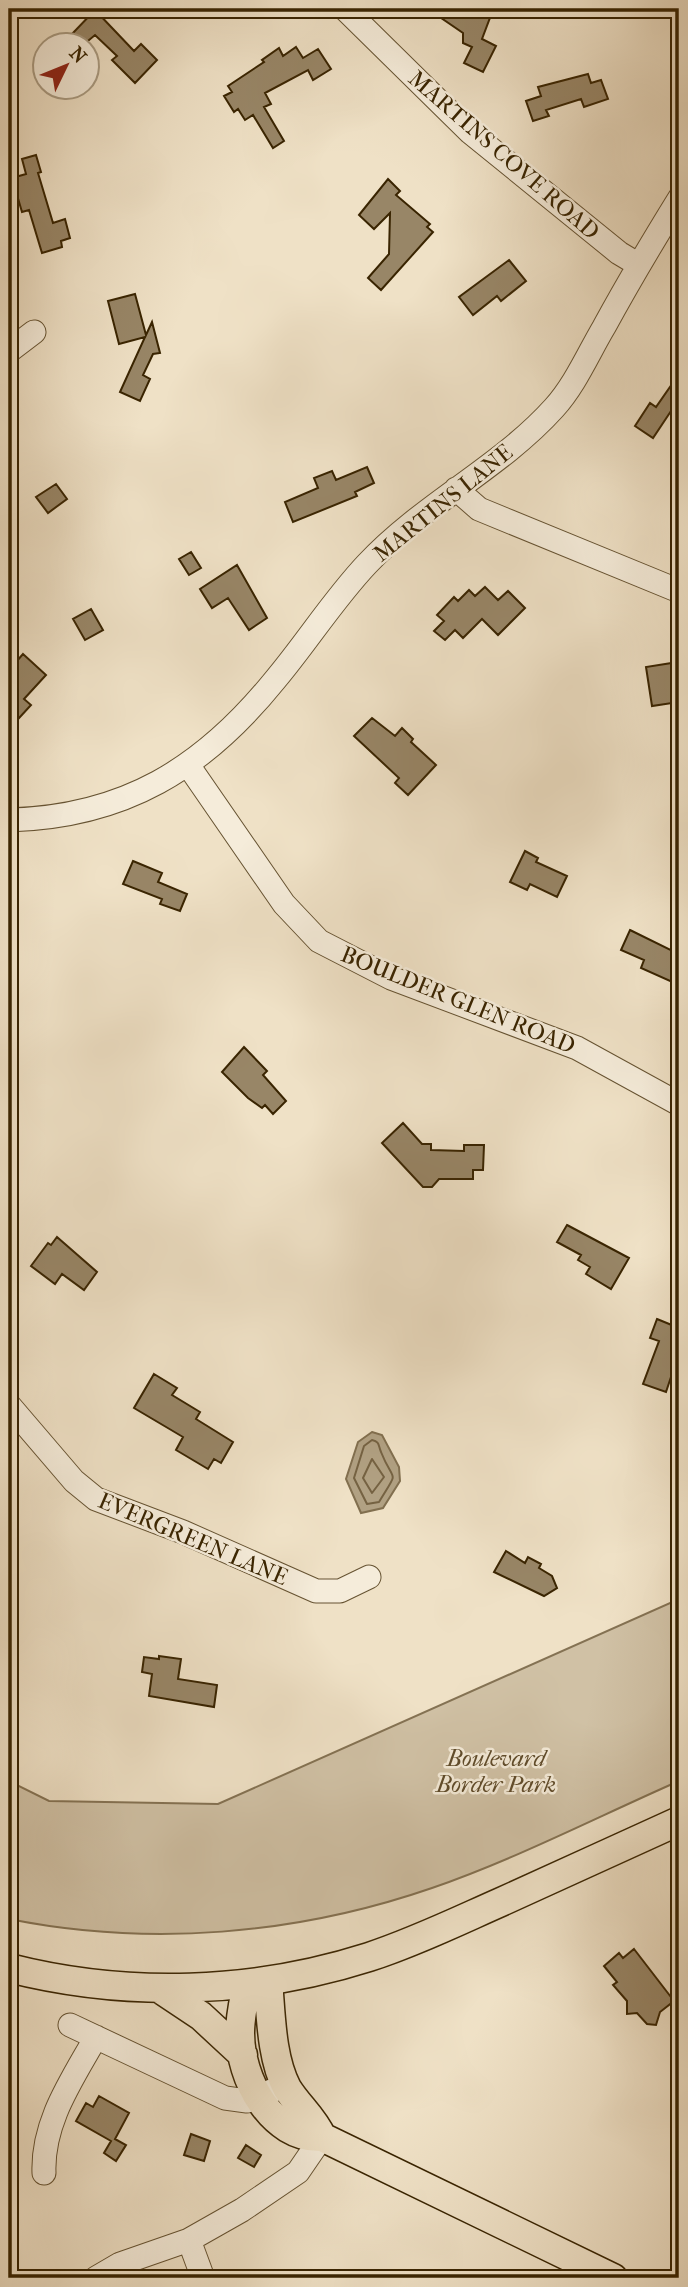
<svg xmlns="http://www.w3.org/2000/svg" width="688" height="2287" font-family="'IM FELL French Canon',serif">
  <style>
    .green { fill: #d0c1a5; stroke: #847253; stroke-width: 2 }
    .water { fill: #b1a183; stroke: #816f4f; stroke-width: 2 }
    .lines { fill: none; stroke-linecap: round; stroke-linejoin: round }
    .shore { stroke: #756242; stroke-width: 2 }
    .building { fill: #988667; stroke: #392401; stroke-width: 2 }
    .minor-casing { stroke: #665332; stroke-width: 25 }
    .major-casing { stroke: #392401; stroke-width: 31 }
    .minor { stroke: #f5ecda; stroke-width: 23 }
    .major { stroke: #efe1c6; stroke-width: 28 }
    .labels { text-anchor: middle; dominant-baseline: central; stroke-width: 5; stroke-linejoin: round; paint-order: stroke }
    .street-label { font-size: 23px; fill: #392401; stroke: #f5ecda }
    .park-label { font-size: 23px; font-style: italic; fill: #5f4b2a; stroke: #f5ecda }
  </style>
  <rect width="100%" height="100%" fill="#efe1c6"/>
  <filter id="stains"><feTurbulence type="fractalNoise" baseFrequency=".00286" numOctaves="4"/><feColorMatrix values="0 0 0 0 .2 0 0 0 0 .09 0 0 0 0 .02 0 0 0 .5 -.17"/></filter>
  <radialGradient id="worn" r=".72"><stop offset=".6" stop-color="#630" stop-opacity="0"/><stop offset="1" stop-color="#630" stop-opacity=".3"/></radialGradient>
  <path class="green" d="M679 1599V1781C597 1817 516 1859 432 1888 296 1935 149 1947 9 1919V1781L49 1801 218 1804Z"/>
  <path class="water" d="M372 1432 382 1435 399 1467 400 1481 383 1508 361 1513 346 1479 358 1442Z"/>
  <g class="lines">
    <path class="shore" d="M372 1440C380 1442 378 1445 381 1452 394 1485 400 1467 379 1502L367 1504 354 1478 364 1446Z
      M372 1459 384 1477 372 1493 363 1478Z"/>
  </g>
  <path class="building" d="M428 9H483L491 15 482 39 496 46 483 72 464 63 472 47 463 43V33Z
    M95 10 134 51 141 44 157 60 135 83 112 60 117 56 95 35 82 46 71 35Z
    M296 47 303 58 318 49 331 69 313 80 308 70 265 93 271 104 264 107 284 141 273 148 253 115 245 120 238 109 234 112 224 96 232 92 228 86 264 62 262 60 279 48 283 56Z
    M588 74 591 83 601 80 608 99 584 107 581 99 546 110 549 116 533 121 526 101 541 96 538 87Z
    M36 155 41 172 38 173 53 223 65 219 70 238 61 241 62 247 42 253 29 210 22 212 12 178 26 174 22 159Z
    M388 179 400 191 396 195 430 224 427 227 433 232 381 290 368 278 389 254 390 213 374 229 359 215Z
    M509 260 526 281 501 301 497 296 473 315 459 297Z
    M135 294 146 335 152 322 160 353 153 354 143 375 150 379 140 401 120 392 145 337 119 344 108 301Z
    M679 374V399L653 438 635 426 650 403 656 407Z
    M367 467 374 483 355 492 357 496 293 522 285 502 318 488 314 478 332 471 336 480Z
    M56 484 67 499 48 513 36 497Z
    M191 552 201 568 189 575 179 559Z
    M237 565 267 618 249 630 228 598 212 608 200 589Z
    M485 587 498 600 508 591 525 608 498 635 482 619 463 638 455 630 445 640 434 631 444 621 437 615 454 597 458 601 469 590 475 596Z
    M91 609 103 630 85 640 73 619Z
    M23 654 46 675 24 699 31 705 9 729V670Z
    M678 662 679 702 652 706 646 667Z
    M372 718 395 736 402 728 413 739 411 742 436 765 408 795 395 783 399 778 354 736Z
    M525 851 538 858 536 862 567 876 557 897 530 884 527 890 510 882Z
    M133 861 162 873 158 882 187 894 180 911 160 904 162 899 123 884Z
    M630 930 679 954V985L641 968 644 960 621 950Z
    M244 1047 267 1071 263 1075 286 1101 273 1114 265 1105 262 1108 248 1098 222 1072Z
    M403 1123 422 1144H431V1150L464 1151V1145H484L483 1170H473V1179H439L432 1187H423L382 1143Z
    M567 1225 629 1258 611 1289 586 1274 590 1267 578 1260 581 1255 557 1242Z
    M57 1237 97 1272 84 1290 62 1274 55 1284 31 1266 48 1243 51 1245Z
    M657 1319 679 1328V1373L673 1371 666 1392 643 1384 659 1341 650 1338Z
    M154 1374 177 1388 172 1395 200 1412 196 1419 233 1442 221 1463 214 1459 208 1469 176 1450 183 1437 134 1408Z
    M506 1551 525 1563 528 1557 541 1564 539 1568 552 1576 557 1588 544 1596 494 1572Z
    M159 1656 181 1659 178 1679 217 1685 214 1707 149 1696 152 1674 142 1672 144 1657 159 1659Z
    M634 1949 674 2001 660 2012 656 2025 647 2024 637 2013 627 2014V2001L613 1985 617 1982 604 1966 619 1953 623 1958Z
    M99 2096 129 2113 115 2139 126 2145 116 2161 104 2153 111 2141 76 2121 86 2103 93 2107Z
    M191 2134 210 2141 204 2161 184 2155Z
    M246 2145 261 2155 254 2167 238 2158Z"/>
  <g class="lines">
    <defs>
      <path id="minor" d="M345 9 470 132 619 253 639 265
        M9 351 34 332
        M456 489 479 509 679 591
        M188 765 284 904 319 941 391 978 577 1048 679 1104
        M9 820C124 817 203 769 275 680 307 642 333 600 367 564 423 504 500 468 554 408 575 385 588 354 604 327 628 283 653 241 679 199
        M9 1405 74 1481 96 1499 183 1532 316 1591H340L369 1577
        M70 2025 225 2098 247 2101 286 2085
        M44 2173C42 2122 72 2080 96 2037
        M189 2240 203 2278
        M96 2278 120 2264 189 2240 242 2210 298 2172 322 2137"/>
      <path id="major" d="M9 1968C127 1998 253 1994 369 1957 415 1942 458 1921 501 1902 560 1875 620 1848 679 1821
        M268 1981C271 2014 271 2058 287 2088 298 2106 313 2117 322 2137
        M247 1984C244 2000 240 2016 240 2033 240 2078 271 2139 322 2137L613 2278
        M159 1988 201 2016 243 2055"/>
    </defs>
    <use href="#minor" class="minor-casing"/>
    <use href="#major" class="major-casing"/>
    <use href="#minor" class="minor"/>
    <use href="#major" class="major"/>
  </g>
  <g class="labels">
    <g class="street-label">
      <text transform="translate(504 155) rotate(41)">MARTINS COVE ROAD</text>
      <text transform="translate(443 503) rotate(-39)">MARTINS LANE</text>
      <text transform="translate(458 1000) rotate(22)">BOULDER GLEN ROAD</text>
      <text transform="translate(193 1539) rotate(23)">EVERGREEN LANE</text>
    </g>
    <g class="park-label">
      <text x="496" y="1758">Boulevard<tspan x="496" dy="26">Border Park</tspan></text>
    </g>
  </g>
  <rect width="688" height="2287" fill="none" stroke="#efe1c6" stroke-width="35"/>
  <rect x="10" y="10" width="667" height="2266" fill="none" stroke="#392401" stroke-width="3.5"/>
  <rect x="18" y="18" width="653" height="2252" fill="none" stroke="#392401" stroke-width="2"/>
  <g transform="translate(66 66) rotate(47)"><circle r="33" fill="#f5ecda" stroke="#aa9c83" stroke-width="2"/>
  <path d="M0-5L12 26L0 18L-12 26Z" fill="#8f2418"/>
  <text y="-10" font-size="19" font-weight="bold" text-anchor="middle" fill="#392401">N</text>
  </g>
  <rect width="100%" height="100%" filter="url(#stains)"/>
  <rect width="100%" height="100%" fill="url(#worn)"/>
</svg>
